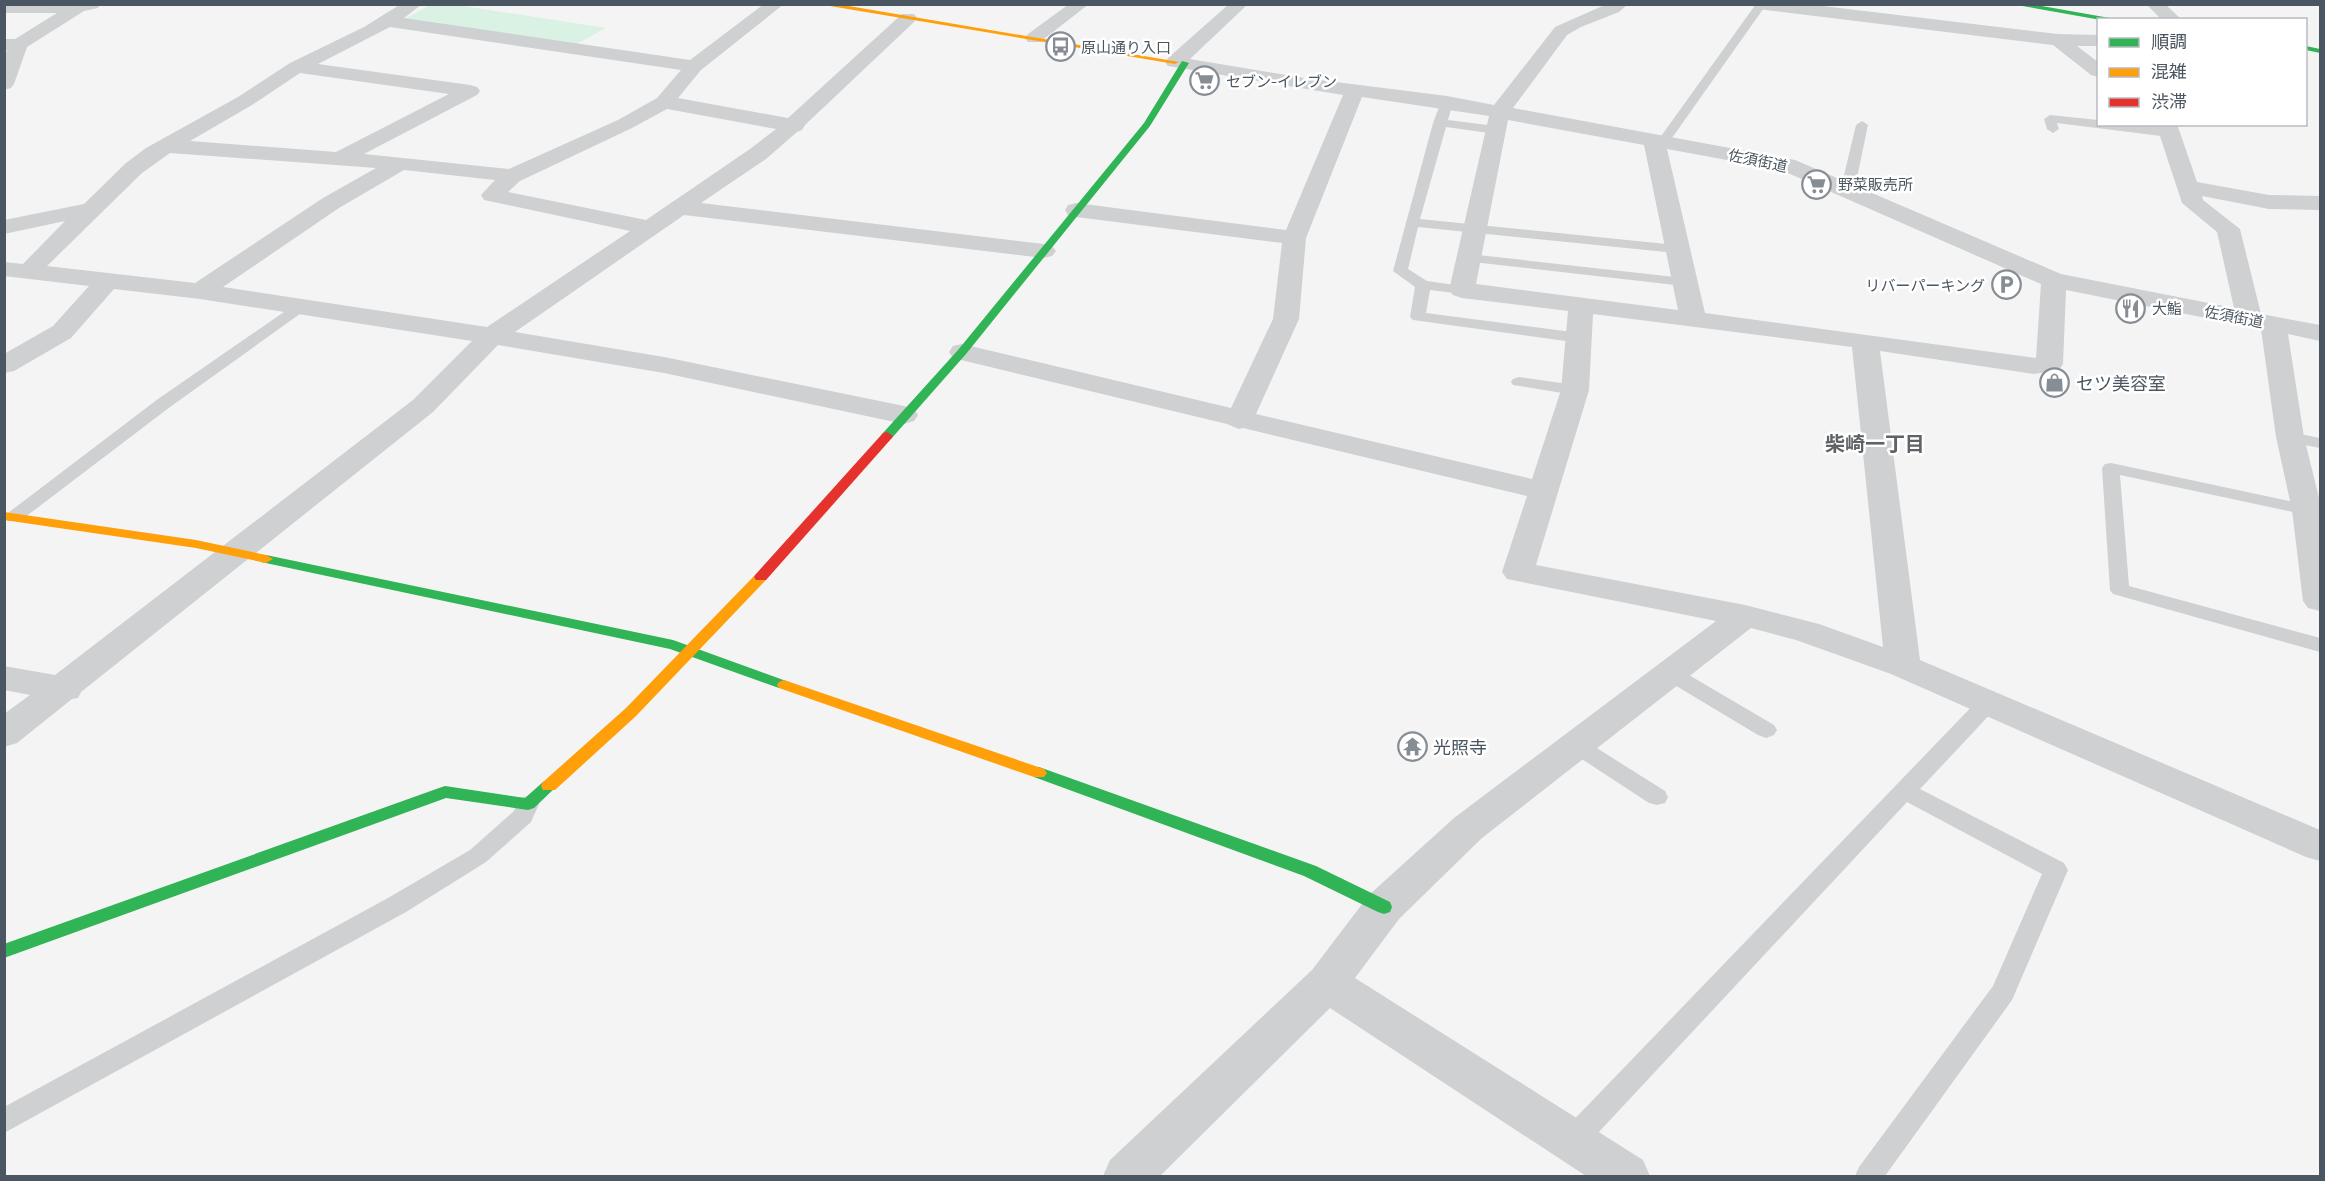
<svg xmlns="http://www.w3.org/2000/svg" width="2325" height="1181" font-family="Barlow,'Noto Sans JP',sans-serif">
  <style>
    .green { fill: #d9f2e3 }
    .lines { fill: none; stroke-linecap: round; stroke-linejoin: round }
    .lane { fill: #ced0d2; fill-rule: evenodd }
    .street { fill: #ced0d2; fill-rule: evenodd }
    .fast { fill: #30b455; fill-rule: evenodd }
    .slow { fill: #ff9f0a; fill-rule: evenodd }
    .jam { fill: #e5322d; fill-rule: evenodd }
    .labels { text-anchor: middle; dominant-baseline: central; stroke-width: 5; stroke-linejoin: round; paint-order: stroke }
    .far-poi-label { font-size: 15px; fill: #4a5661; stroke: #fff; text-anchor: start }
    .far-street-label { font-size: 15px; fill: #4a5661; stroke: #fff }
    .poi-label { font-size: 18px; fill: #4a5661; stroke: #fff; text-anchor: start }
    .neighbourhood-label { font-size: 20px; font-weight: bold; fill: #5f6368; stroke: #fff }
  </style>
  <rect width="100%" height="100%" fill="#f4f4f4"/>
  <path class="green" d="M430 5H457L606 28 575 45 405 19Z"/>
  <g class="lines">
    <path class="lane" d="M1756 4 1766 5 1667 145H1659L1657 142 1659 139Z
      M1447 98 1453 102 1448 120 1496 126 1502 130 1496 134 1446 127 1420 219 1676 245 1683 249 1676 253 1418 227 1408 269 1427 281 1462 286 1469 290 1462 294 1430 290 1426 313 1580 333 1588 338 1580 343 1413 320 1410 317 1415 287 1393 271 1433 123 1441 102Z
      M2050 115 2098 120V124C2116 124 2163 122 2175 133L2169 137 2057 123 2059 129 2053 133 2047 129 2044 119Z
      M1862 121 1868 125 1854 192 1847 196 1840 192 1856 125Z
      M1469 254 1684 278 1691 282 1684 286 1464 261 1462 258 1464 255Z
      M299 303 307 308 304 311 170 407 20 521H8L5 517 8 513 158 399 294 305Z
      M1519 377 1575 385 1583 390 1575 395 1513 385 1511 382 1513 379Z
      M2290 432 2320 438V448L2284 441 2281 437 2284 433Z
      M2111 463 2313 506 2316 510 2313 514 2307 515 2120 475 2129 586 2320 638V652L2113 594 2110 590 2102 468 2105 464Z
      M1670 666 1677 668 1774 725 1777 730 1774 735 1766 738 1758 735 1663 678 1660 673 1663 668Z
      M1988 696 1996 698 1999 703 1996 708 1920 789 2064 863 2068 870 2012 1000 1885 1176H1855L1859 1167 1993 986 2042 874 1907 802 1583 1149 1573 1153 1563 1149 1559 1140 1563 1131 1980 698Z
      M1576 737 1584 740 1665 791 1668 797 1665 803 1657 805 1649 803 1568 750 1565 745 1568 740Z
      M528 796 536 798 539 804 531 822 486 862 406 912 4 1133V1107L388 898 470 850 514 811 520 798Z"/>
    <path class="street" d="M4 4H100L98 8 84 11 27 47 14 84 11 88 4 90V57L7 50 4 51V39H15L57 13H4Z
      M401 4H422L404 18 690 60 764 4H784L701 70 678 98 788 118 902 14H914L917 18 914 22 805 125 802 130 797 132 766 159 701 203 1044 244 1052 246 1056 251 1052 256 1044 258 684 215 515 332 664 357 904 406 914 409 918 415 914 421 904 424 664 373 498 345 433 412 81 692 78 698 72 699 17 743 4 747V714L30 695 4 690V666L55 675 413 400 472 341 200 299 114 289 71 338 14 371 4 373V354L53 326 89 286 4 276V262L23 264 65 221 4 234V220L84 204 126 163 146 148 238 97 290 63 364 27ZM390 27 681 70 657 98 618 120 509 169 364 154 477 95 480 91 477 87 470 85 318 64ZM300 73 449 94 336 152 190 141 252 105ZM667 109 776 129 750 149 646 220 508 192 520 181 632 128ZM170 153 376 168 323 198 195 283 47 266 142 173ZM404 170 495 180 481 195 484 200 630 231 487 327 223 287 339 208Z
      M1069 4H1089L1040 42H1028L1025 38 1028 34Z
      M1229 4H1248L1190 59 1304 78 1447 96 1494 105 1555 27 1607 4H1628L1619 12 1581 27 1567 35 1513 108 1795 160 2061 274 2234 308 2217 232 2182 203 2156 124H2177L2197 182 2269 195 2320 196V210L2269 209 2202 196 2203 200 2240 229 2261 314 2320 325V341L2288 334 2304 437 2320 502V611L2308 608 2303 601 2292 510 2276 437 2261 329 2066 290 2063 364 2059 370 2034 374 1880 351 1920 660 2320 830V861L2306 857 1891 674 1796 640 1751 628 1482 838 1399 919 1355 978 1643 1160 1650 1176H1586L1330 1008 1160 1176H1103L1110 1160 1312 970 1369 895 1454 818 1716 621 1507 579 1502 572 1527 496 1243 428 1239 429 1227 424 953 358 949 352 953 346 962 344 1231 408 1273 319 1282 243 1076 217 1068 215 1065 210 1068 205 1076 203 1286 230 1343 95 1168 66 1165 62 1168 58ZM1362 97 1489 116 1449 290 1453 295 1462 298 1568 311 1561 390 1532 479 1256 414 1299 319 1306 238ZM1508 120 1644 145 1678 310 1476 284ZM1667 149 1781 170 2041 284 2036 358 1705 313ZM1593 314 1852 347 1883 647 1819 624 1745 605 1536 565 1589 390Z
      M1750 4H1806L2058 34 2098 35V46H2077L2098 62V77L2091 75 2053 45 1758 9Z
      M2146 4H2165L2182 20H2162Z"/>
    <path class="fast" d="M2011 4H2031L2121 20H2101Z
      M2306 46 2320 49V53L2306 50Z
      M1182 61 1189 63 1150 126 966 354 891 439H883L881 436 883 433 958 350 1144 123Z
      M266 555 673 640 789 682 791 685 789 688H779L670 649 261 562 259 559Z
      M1039 767 1316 866 1390 902 1392 907 1390 912 1384 914 1378 912 1304 876 1034 777 1031 773 1034 769Z
      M549 780 555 782 557 786 534 808 528 810 446 798 4 958V944L439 788 445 786 525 798 543 782Z"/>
    <path class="slow" d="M818 4H837L1179 62 1175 64Z
      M4 512 196 540 266 555 273 559 266 563 196 548 4 520Z
      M761 573 768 577 766 580 636 716 555 790H543L541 786 543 782 626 708 756 574Z
      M784 680 1044 769 1047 773 1044 777H1034L779 688 777 685 779 682Z"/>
    <path class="jam" d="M887 432 893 436 891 439 766 580H756L754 577 756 574 883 433Z"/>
  </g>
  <defs>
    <symbol id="bus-ring" viewBox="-11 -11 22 22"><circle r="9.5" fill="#fff" stroke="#868d94" stroke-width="1.5"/><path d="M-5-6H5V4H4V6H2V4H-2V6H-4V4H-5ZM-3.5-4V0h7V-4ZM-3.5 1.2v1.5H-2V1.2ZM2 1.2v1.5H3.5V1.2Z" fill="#868d94"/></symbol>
    <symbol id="supermarket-ring" viewBox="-11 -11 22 22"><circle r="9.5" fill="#fff" stroke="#868d94" stroke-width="1.5"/><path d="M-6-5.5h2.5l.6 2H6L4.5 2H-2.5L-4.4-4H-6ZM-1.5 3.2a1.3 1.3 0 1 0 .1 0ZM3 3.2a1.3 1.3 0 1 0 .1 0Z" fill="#868d94"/></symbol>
    <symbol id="parking-ring" viewBox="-11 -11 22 22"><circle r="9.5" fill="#fff" stroke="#868d94" stroke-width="1.5"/><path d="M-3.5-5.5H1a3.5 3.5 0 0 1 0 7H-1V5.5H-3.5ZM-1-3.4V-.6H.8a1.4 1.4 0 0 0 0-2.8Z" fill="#868d94"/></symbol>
    <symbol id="restaurant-ring" viewBox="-11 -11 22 22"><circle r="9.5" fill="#fff" stroke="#868d94" stroke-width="1.5"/><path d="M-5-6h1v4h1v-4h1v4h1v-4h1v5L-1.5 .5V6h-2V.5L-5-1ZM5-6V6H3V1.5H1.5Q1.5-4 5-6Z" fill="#868d94"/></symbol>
    <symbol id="shop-ring" viewBox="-11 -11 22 22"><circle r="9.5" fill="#fff" stroke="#868d94" stroke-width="1.5"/><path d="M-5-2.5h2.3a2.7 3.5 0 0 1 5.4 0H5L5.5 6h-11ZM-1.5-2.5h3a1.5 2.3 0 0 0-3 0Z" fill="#868d94"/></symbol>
    <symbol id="temple-ring" viewBox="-11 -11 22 22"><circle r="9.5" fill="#fff" stroke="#868d94" stroke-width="1.5"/><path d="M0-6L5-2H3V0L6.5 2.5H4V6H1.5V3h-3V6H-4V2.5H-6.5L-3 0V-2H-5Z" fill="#868d94"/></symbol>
  </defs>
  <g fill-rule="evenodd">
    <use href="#bus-ring" x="1044" y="30" width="33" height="33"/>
    <use href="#supermarket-ring" x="1188" y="64" width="33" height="33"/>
    <use href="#supermarket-ring" x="1800" y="168" width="33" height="33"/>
    <use href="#parking-ring" x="1990" y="268" width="33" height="33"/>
    <use href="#restaurant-ring" x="2114" y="292" width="33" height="33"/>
    <use href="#shop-ring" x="2038" y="366" width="33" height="33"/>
    <use href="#temple-ring" x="1396" y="730" width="33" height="33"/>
  </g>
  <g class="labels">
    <g class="far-poi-label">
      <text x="1081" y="47">原山通り入口</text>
      <text x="1226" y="81">セブン-イレブン</text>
      <text x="1838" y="184">野菜販売所</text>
      <text x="1985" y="285" text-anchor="end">リバーパーキング</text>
      <text x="2152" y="308">大鮨</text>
    </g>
    <g class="far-street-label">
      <text transform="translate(1758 160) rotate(12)">佐須街道</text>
      <text transform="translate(2234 316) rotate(11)">佐須街道</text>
    </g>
    <g class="poi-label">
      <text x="2076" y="383">セツ美容室</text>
      <text x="1433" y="747">光照寺</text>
    </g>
    <g class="neighbourhood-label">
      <text x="1875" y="443">柴崎一丁目</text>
    </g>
  </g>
  <rect width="2325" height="1181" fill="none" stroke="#4a5661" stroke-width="12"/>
  <rect x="2097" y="18" width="210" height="108" fill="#ffffff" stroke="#b7bbc0" stroke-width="1.5"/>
  <rect x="2109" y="38" width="30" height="9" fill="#30b455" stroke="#b7bbc0" stroke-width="1.5"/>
  <text x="2151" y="48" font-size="18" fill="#4a5661">順調</text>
  <rect x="2109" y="68" width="30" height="9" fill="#ff9f0a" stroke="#b7bbc0" stroke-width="1.5"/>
  <text x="2151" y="78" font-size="18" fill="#4a5661">混雑</text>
  <rect x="2109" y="98" width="30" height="9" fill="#e5322d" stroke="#b7bbc0" stroke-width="1.5"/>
  <text x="2151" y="108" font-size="18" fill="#4a5661">渋滞</text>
</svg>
